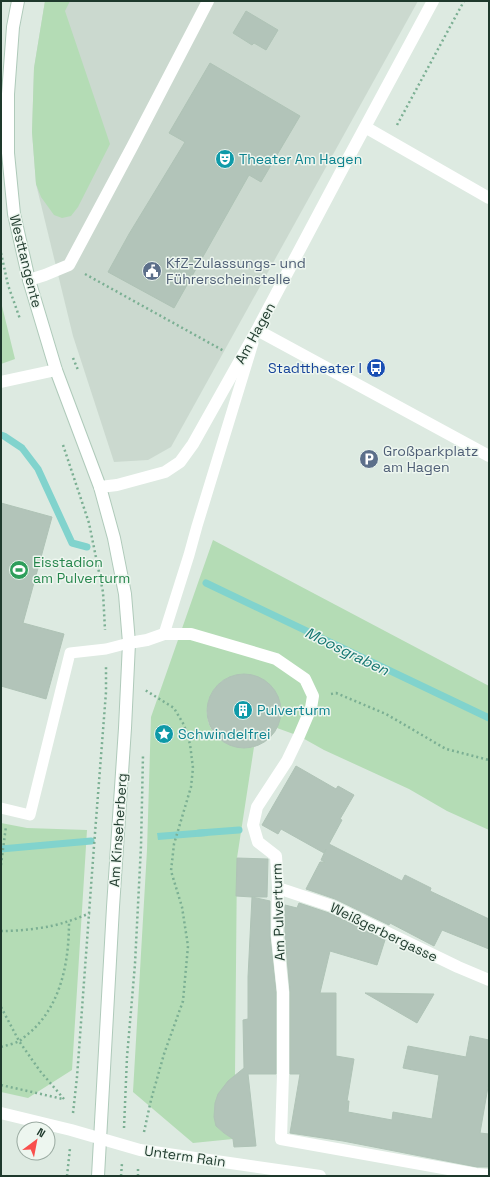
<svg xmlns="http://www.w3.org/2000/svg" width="490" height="1177" font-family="'Space Grotesk',sans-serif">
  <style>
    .built { fill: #cbd9cf }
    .green { fill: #b4dcb5 }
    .water { fill: #81d3cd }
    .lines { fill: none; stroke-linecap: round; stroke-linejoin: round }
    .stream { stroke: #81d3cd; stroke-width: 7 }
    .building { fill: #b2c4b9; stroke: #afc3b6 }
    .secondary-casing { stroke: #afcaba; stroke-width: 14 }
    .path { stroke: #7baf93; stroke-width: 2.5; stroke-dasharray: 2 3; stroke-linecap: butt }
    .service { stroke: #fff; stroke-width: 11 }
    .minor { stroke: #fff; stroke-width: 12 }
    .secondary { stroke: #fff; stroke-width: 12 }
    .labels { text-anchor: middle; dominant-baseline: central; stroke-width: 3; stroke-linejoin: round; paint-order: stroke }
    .culture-label { font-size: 14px; fill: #0d838f; stroke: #edf6ef; text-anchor: start }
    .street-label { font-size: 14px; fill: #1e392c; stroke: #edf6ef }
    .service-label { font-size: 14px; fill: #4e5e75; stroke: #edf6ef; text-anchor: start }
    .transit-label { font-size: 14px; fill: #164399; stroke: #edf6ef; text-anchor: end }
    .leisure-label { font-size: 14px; fill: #27864d; stroke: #edf6ef; text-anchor: start }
    .water-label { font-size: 15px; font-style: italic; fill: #167771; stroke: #edf6ef }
  </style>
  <rect width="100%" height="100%" fill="#ddeae1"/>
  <path class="built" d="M45 1H418L171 447 148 460 114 462 73 336 36 184 32 132 34 68Z"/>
  <path class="green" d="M45 1H70L65 11 110 144 78 207 71 216 62 218 54 215 41 197 36 184 32 132 34 68Z
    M1 302 15 359 1 364Z
    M213 540 489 686V830L447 811 409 789 324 750 299 736 277 728C296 674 221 653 208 703 205 713 208 724 213 732 223 746 239 749 254 747L237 858 235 1075 216 1126 224 1133 233 1139 193 1143 133 1092 147 850 151 717Z
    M1 823 27 828 87 830 72 1070 28 1098 1 1092Z"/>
  <path class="water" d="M208 829V836L158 840 157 833Z"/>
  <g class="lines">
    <path class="stream" d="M1 435 4 436 22 448 38 469 72 543 87 547
      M206 583 489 718
      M199 833 239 830
      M1 849 91 841"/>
  </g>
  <path class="building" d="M246 11 278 30 266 50 254 43 252 45 233 33Z
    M210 63 300 116 261 182 249 175 174 308 108 272 129 234 185 142 169 133Z
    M1 503 52 517 23 623 64 634 46 699 1 686Z
    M207 711a37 37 0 1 1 74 0a37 37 0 1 1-74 0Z
    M296 766 336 789 338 786 354 795 340 819 342 820 329 844 402 881 405 875 431 888 430 891 489 919V949L442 930 434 946 390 923 389 925 335 899 306 889 320 862H325L321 860 326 849 324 853 281 829 278 834 262 825Z
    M237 858 268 859 267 897H252L270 901V936L276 992V1074H248L256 1146 234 1147 233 1139 224 1133 216 1126 214 1117 215 1103 218 1094 228 1081 244 1068 243 1020 248 1019V977L252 897 236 896Z
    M299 903 329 913 385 940 377 965 330 951 320 993H336V1056L354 1059 347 1101H349L348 1112 392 1120 393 1112 432 1119 439 1075 403 1068 408 1046 466 1057 470 1036 489 1040V1081L480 1133 489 1134V1167H477L343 1141 290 1133 300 1074H290V992L285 935V905L297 908Z
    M365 993 434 994 417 1023Z"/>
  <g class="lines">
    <defs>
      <path id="secondary" d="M18 1 13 27 8 94V153L14 214 29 280 56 370 100 487 114 538 125 594 129 643 125 728 113 907 98 1176"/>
    </defs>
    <use href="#secondary" class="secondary-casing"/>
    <path class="path" d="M397 125 464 1
      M1 253 8 285 20 319
      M85 274 224 351
      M73 358 78 370
      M63 445 89 523 103 592 105 630
      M331 694 336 693 386 714 446 749 489 760
      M1 865 6 826
      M1 931C22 931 50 928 69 921 76 919 83 916 90 913
      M1 1007 19 1041 40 1071 64 1099
      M1 1047C7 1045 14 1044 19 1041 22 1040 25 1036 28 1034 61 1007 69 962 69 922
      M1 1085 63 1099
      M73 1113 77 1077 94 846 106 692V665
      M124 1128 127 1057 135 964 141 846 143 755
      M144 1132 151 1100 164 1054 183 1001 188 946 182 907 171 871 174 844 191 787 193 768 190 744 184 725 174 708 145 690
      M67 1176 70 1148
      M121 1176 122 1163
      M138 1176V1169"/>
    <path class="service" d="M164 634 189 555 197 526 253 343
      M1 808 30 815 70 653 106 649 129 643"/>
    <path class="minor" d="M365 127 489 198
      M29 280 45 275 69 265 132 147 208 1
      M257 330 489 456
      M1 382 56 370
      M100 487 117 485 165 472 180 462 193 444 257 330 344 166 433 1
      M129 643 147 640 164 634H191L276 659 305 679 313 696 311 708 299 736 287 761 257 807 253 825 258 842 276 856 278 888 277 935 283 992V1074L281 1139 476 1174 489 1175
      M278 888 332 906 458 967 489 980
      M1 1113 71 1130 140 1150 320 1176"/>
    <use href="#secondary" class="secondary"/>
  </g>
  <defs>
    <symbol id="theatre-disc" viewBox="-11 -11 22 22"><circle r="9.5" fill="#0f9aa8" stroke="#edf6ef"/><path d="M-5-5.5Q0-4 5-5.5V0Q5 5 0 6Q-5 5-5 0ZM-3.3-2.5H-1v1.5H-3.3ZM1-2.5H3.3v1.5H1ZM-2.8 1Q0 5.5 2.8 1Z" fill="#fff"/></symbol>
    <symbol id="civic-disc" viewBox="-11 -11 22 22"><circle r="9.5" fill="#5c6f8a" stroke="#edf6ef"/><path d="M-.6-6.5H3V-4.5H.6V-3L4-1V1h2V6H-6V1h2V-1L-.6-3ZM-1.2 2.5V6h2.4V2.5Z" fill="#fff"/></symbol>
    <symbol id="bus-disc" viewBox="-11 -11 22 22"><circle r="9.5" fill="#1a4fb4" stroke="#edf6ef"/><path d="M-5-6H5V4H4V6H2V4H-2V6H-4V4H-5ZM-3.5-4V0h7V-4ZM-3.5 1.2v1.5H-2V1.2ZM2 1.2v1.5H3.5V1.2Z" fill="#fff"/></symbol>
    <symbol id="parking-disc" viewBox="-11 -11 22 22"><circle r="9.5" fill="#5c6f8a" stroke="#edf6ef"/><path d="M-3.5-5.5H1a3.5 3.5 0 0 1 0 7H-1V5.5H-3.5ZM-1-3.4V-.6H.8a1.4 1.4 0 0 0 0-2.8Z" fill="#fff"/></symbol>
    <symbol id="stadium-disc" viewBox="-11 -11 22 22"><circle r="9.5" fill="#2e9e5b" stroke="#edf6ef"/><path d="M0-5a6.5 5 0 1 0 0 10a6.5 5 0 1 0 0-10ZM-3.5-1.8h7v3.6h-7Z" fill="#fff"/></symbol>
    <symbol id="building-disc" viewBox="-11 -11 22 22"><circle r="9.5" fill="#0f9aa8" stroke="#edf6ef"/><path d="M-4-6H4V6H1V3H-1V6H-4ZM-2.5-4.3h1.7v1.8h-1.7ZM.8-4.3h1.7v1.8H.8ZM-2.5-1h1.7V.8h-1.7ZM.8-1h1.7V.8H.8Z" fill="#fff"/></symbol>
    <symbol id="sight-disc" viewBox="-11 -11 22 22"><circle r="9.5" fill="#0f9aa8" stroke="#edf6ef"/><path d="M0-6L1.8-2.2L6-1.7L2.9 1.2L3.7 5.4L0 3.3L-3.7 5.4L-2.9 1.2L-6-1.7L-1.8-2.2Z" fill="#fff"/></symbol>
  </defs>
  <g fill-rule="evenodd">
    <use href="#theatre-disc" x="214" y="148" width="22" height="22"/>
    <use href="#civic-disc" x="141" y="260" width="22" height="22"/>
    <use href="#bus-disc" x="365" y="357" width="22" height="22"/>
    <use href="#parking-disc" x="358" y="448" width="22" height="22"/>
    <use href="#stadium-disc" x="8" y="559" width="22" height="22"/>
    <use href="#building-disc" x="232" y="699" width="22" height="22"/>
    <use href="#sight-disc" x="153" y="723" width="22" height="22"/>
  </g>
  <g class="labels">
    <g class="culture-label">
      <text x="239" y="159">Theater Am Hagen</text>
      <text x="257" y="710">Pulverturm</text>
      <text x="178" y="734">Schwindelfrei</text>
    </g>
    <g class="street-label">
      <text transform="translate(26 261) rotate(76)">Westtangente</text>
      <text transform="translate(255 333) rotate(-61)">Am Hagen</text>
      <text transform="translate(118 830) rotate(-86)">Am Kinseherberg</text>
      <text transform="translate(278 912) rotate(-92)">Am Pulverturm</text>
      <text transform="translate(384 932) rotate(26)">Weißgerbergasse</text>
      <text transform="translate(185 1156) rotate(8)">Unterm Rain</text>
    </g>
    <g class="service-label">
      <text x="166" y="263">KfZ-Zulassungs- und<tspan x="166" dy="16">Führerscheinstelle</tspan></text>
      <text x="383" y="451">Großparkplatz<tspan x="383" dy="16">am Hagen</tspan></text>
    </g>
    <g class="transit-label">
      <text x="362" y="368">Stadttheater I</text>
    </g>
    <g class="leisure-label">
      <text x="33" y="562">Eisstadion<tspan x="33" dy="16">am Pulverturm</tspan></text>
    </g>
    <g class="water-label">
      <text transform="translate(347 651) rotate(26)">Moosgraben</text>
    </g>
  </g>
  <rect width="490" height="1177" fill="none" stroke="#1e392c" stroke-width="4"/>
  <g transform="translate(36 1141) rotate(32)"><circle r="19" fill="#edf6ef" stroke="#9aaaa1"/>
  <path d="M0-3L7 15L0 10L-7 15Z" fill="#f94f4c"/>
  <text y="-6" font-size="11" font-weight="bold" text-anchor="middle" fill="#1e392c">N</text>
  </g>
</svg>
